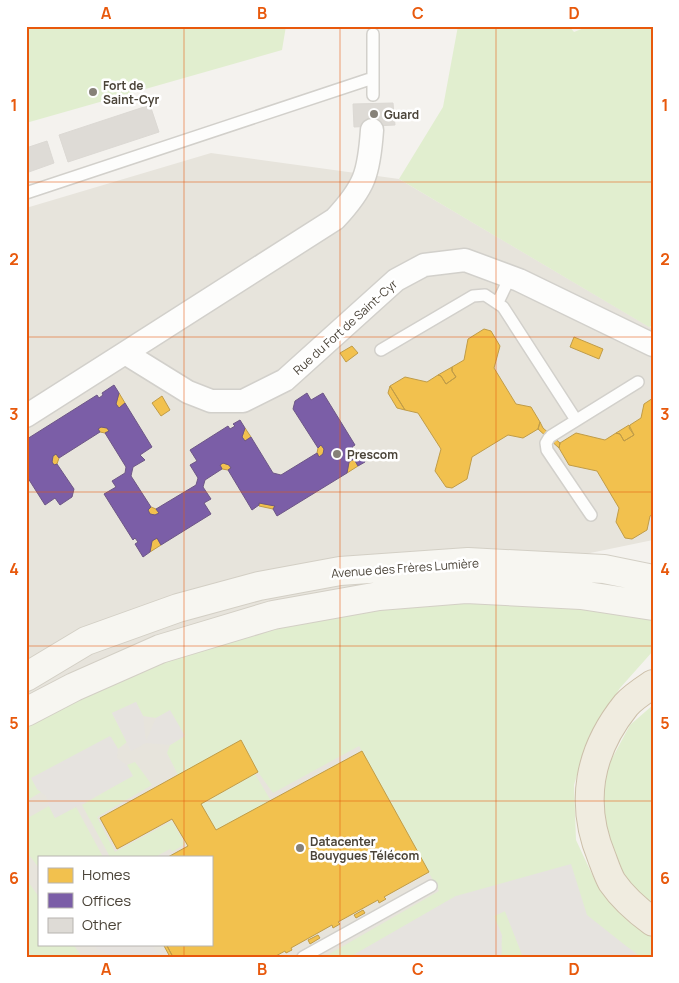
<svg xmlns="http://www.w3.org/2000/svg" width="679" height="983" font-family="Manrope,sans-serif">
  <style>
    .residential { fill: #e7e4dc; fill-rule: evenodd }
    .green { fill: #e1eecf }
    .parking { fill: #e6e3df }
    .homes { fill: #f2c14e; stroke: #c09c48 }
    .offices { fill: #7b5ea7; stroke: #6d5686 }
    .building { fill: #dedbd6; stroke: #dcd9d4 }
    .lines { fill: none; stroke-linecap: round; stroke-linejoin: round }
    .service-casing { stroke: #d2d0cb; stroke-width: 14 }
    .minor-casing { stroke: #d2d0cb; stroke-width: 25 }
    .secondary-casing { stroke: #d3cfc5; stroke-width: 30 }
    .trunk-casing { stroke: #ccbfa9; stroke-width: 30 }
    .service { stroke: #fdfdfc; stroke-width: 11 }
    .minor { stroke: #fdfdfc; stroke-width: 22 }
    .secondary { stroke: #f7f6f1; stroke-width: 28 }
    .trunk { stroke: #f0ece0; stroke-width: 28 }
    .grid { fill: none; stroke: #e8590c; stroke-width: 1; stroke-opacity: 0.55 }
    .poi-dot { fill: #868178; stroke: #fff; stroke-width: 2 }
    .labels { text-anchor: middle; dominant-baseline: central; stroke-width: 5; stroke-linejoin: round; paint-order: stroke }
    .poi-label { font-size: 12px; font-weight: bold; fill: #4b4439; stroke: #fff; text-anchor: start }
    .street-label { font-size: 12px; fill: #4b4439; stroke: #fff }
    .neatline { fill: none; stroke: #e8590c; stroke-width: 2 }
    .grid-label { font-size: 16px; text-anchor: middle; font-weight: bold; fill: #e8590c }
  </style>
  <rect width="100%" height="100%" fill="#f4f2ee"/>
  <path class="residential" d="M211 153 399 179 653 329V540L333 606 644 957H26V208ZM39 857H211V944H39Z"/>
  <path class="green" d="M26 26H286L282 50 26 123Z
    M458 26H569L574 32 589 26H653V326L649 327 399 179 443 107Z
    M421 601H574L653 618V651L620 688 589 736 574 785 576 840 597 885 629 922 653 938V957H640L632 950 591 927 456 896 350 957H324L439 891 359 746 273 793 258 772 178 775 167 753 170 745 185 736 170 711 156 718 143 716 136 702 112 713 127 742 118 749 111 737 32 778 37 789 41 792 26 801V725L88 692 158 663 305 619Z
    M653 705V912L626 882 609 847 601 812 608 766 630 725Z
    M135 762 152 785 97 817 115 852 172 821 185 844 172 852 170 849 155 857H110L82 805 132 776 127 765Z
    M255 774 271 801 216 830 201 804Z
    M49 806 55 818 76 807 103 857H39V868L26 851V819Z
    M26 879 39 897V944H73L82 957H26Z
    M505 911 523 957H501L502 949 494 916Z"/>
  <path class="parking" d="M136 702 143 716 146 741 156 718 170 710 185 736 170 745 146 743 131 751 112 713Z
    M110 736 118 749 117 758 127 765 133 776 55 818 49 806 46 796 37 789 31 778Z
    M571 864 587 915 640 957H523L505 911 494 916 502 935 501 957H350L456 896Z
    M94 944H152L159 957H109L107 954 96 948Z"/>
  <path class="homes" d="M484 329 491 331 500 346 494 368 516 404 531 407 540 422 538 429 523 438 508 435 472 457 467 479 452 488 446 487 435 471 441 449 418 413 405 410 390 386 405 377 427 382 438 375 441 376 446 384 456 377 452 371V367L464 360 468 339Z
    M574 337 603 349 599 359 570 347Z
    M352 346 358 353 346 362 340 353Z
    M452 367V371L456 377 446 384 441 376 438 375Z
    M390 386 405 410 397 408 388 393Z
    M119 393 125 403 119 408 116 404Z
    M162 396 170 410 161 416 152 403Z
    M653 398V514L650 516 647 530 632 539 625 538 616 522 619 508 597 471 569 465 559 448 560 443 576 433 605 440 616 433 620 434 624 441 634 435 629 428 630 425 641 418 644 404Z
    M540 422 543 428 560 443 559 448 538 429Z
    M629 425 634 435 624 441 620 434 616 433Z
    M101 427 107 428 109 431 105 433 100 432 98 429Z
    M245 428 251 437 245 441 242 437Z
    M321 445 324 449 323 454 319 457 317 453 318 448Z
    M56 454 59 458 57 464 54 465 52 462 53 456Z
    M354 459 358 466 347 473 349 462Z
    M223 463 229 465 231 468 228 470 222 469 220 465Z
    M259 503 275 506 273 509 259 506Z
    M151 507 156 509 159 513 155 515 150 514 148 510Z
    M157 538 161 545 150 552 152 541Z
    M241 740 258 772 201 804 216 830 362 751 429 872 384 897 386 899 379 903 378 900 338 922 340 924 333 928 332 925 291 948 292 950 286 953 285 951 274 957H173L166 944H211V857H168L188 846 172 819 117 849 100 818Z
    M363 910 365 913 356 918 354 915Z
    M318 935 320 938 310 944 308 940Z
    M163 944H166L173 957H170Z"/>
  <path class="offices" d="M114 385 119 393 116 404 119 408 125 403 152 447 140 455 145 460 133 467 131 476 151 507 148 510 150 514 155 515 159 513 156 509 196 485 198 478 190 465 197 461 190 450 228 426 230 429 235 426 233 424 240 420 245 428 242 437 245 441 251 437 273 473 281 475 317 453 319 457 323 454 324 449 321 445 318 448 293 409 295 401 307 393 311 400 323 393 355 445 352 447 355 451 357 450 365 462 358 466 354 459 349 462 347 473 277 516 273 509 275 506 259 503V505L252 510 228 470 231 468 229 465 223 463 220 465 222 469 205 480 203 487 211 499 204 503 211 514 161 545 157 538 152 541 150 552 143 557 135 544 138 542 135 538 133 540 104 494 116 487 112 481 125 473 126 467 105 433 109 431 107 428 101 427 98 429 100 432 59 458 56 454 53 456 52 462 54 465 57 464 74 489 72 497 60 505 55 498 45 505 26 475V464L28 463 26 460V443L28 442 27 439 97 395 99 398 103 395 102 393Z"/>
  <path class="building" d="M393 103 395 125 354 127 353 104Z
    M150 105 159 132 68 162 59 135Z
    M47 141 54 163 26 173V148Z"/>
  <g class="lines">
    <defs>
      <path id="service" d="M373 78V34
        M26 193 373 78V95
        M498 302 510 277
        M381 350 473 296 485 295 503 307 576 420
        M551 436 638 382
        M549 438 546 443 547 450 591 515
        M303 957 431 886"/>
      <path id="minor" d="M125 353 335 219C365 187 369 173 372 130
        M26 416 125 353 188 392 211 401H243L285 380 396 280 424 265 465 260 519 280 653 345"/>
      <path id="secondary" d="M26 677 86 641 178 608 259 586 340 571 468 562 604 569 653 579
        M26 712 74 687 160 649 273 615 379 596 466 589 581 595 653 606"/>
      <path id="trunk" d="M653 684C644 690 633 697 626 705 589 751 579 803 602 858 605 866 608 875 612 882 623 898 638 911 653 922"/>
    </defs>
    <use href="#service" class="service-casing"/>
    <use href="#minor" class="minor-casing"/>
    <use href="#secondary" class="secondary-casing"/>
    <use href="#trunk" class="trunk-casing"/>
    <use href="#service" class="service"/>
    <use href="#minor" class="minor"/>
    <use href="#secondary" class="secondary"/>
    <use href="#trunk" class="trunk"/>
  </g>
  <path class="grid" d="M184 26V857M340 26V957M496 26V957M26 182H653M26 337H653M26 492H653M26 646H653M26 801H653M184 944V957"/>
  <g class="poi-dot">
    <circle cx="93" cy="92" r="5"/>
    <circle cx="374" cy="114" r="5"/>
    <circle cx="337" cy="454" r="5"/>
    <circle cx="300" cy="848" r="5"/>
  </g>
  <g class="labels">
    <g class="poi-label">
      <text x="103" y="85">Fort de<tspan x="103" dy="14">Saint-Cyr</tspan></text>
      <text x="384" y="114">Guard</text>
      <text x="347" y="454">Prescom</text>
      <text x="310" y="841">Datacenter<tspan x="310" dy="14">Bouygues Télécom</tspan></text>
    </g>
    <g class="street-label">
      <text transform="translate(345 327) rotate(-42)">Rue du Fort de Saint-Cyr</text>
      <text transform="translate(405 568) rotate(-4)">Avenue des Frères Lumière</text>
    </g>
  </g>
  <rect width="679" height="983" fill="none" stroke="#ffffff" stroke-width="55"/>
  <rect x="38" y="856" width="175" height="90" fill="#ffffff" stroke="#b7b4b0"/>
  <rect x="48" y="868" width="25" height="15" fill="#f2c14e" stroke="#b7b4b0"/>
  <text x="82" y="880" font-size="15" fill="#4b4439">Homes</text>
  <rect x="48" y="893" width="25" height="15" fill="#7b5ea7" stroke="#b7b4b0"/>
  <text x="82" y="906" font-size="15" fill="#4b4439">Offices</text>
  <rect x="48" y="918" width="25" height="15" fill="#dedbd6" stroke="#b7b4b0"/>
  <text x="82" y="930" font-size="15" fill="#4b4439">Other</text>
  <rect x="28" y="28" width="624" height="928" class="neatline"/>
  <g class="grid-label">
    <text x="106" y="19">A</text>
    <text x="262" y="19">B</text>
    <text x="418" y="19">C</text>
    <text x="574" y="19">D</text>
    <text x="14" y="111">1</text>
    <text x="665" y="111">1</text>
    <text x="14" y="265">2</text>
    <text x="665" y="265">2</text>
    <text x="14" y="420">3</text>
    <text x="665" y="420">3</text>
    <text x="14" y="575">4</text>
    <text x="665" y="575">4</text>
    <text x="14" y="729">5</text>
    <text x="665" y="729">5</text>
    <text x="14" y="884">6</text>
    <text x="665" y="884">6</text>
    <text x="106" y="975">A</text>
    <text x="262" y="975">B</text>
    <text x="418" y="975">C</text>
    <text x="574" y="975">D</text>
  </g>
</svg>
